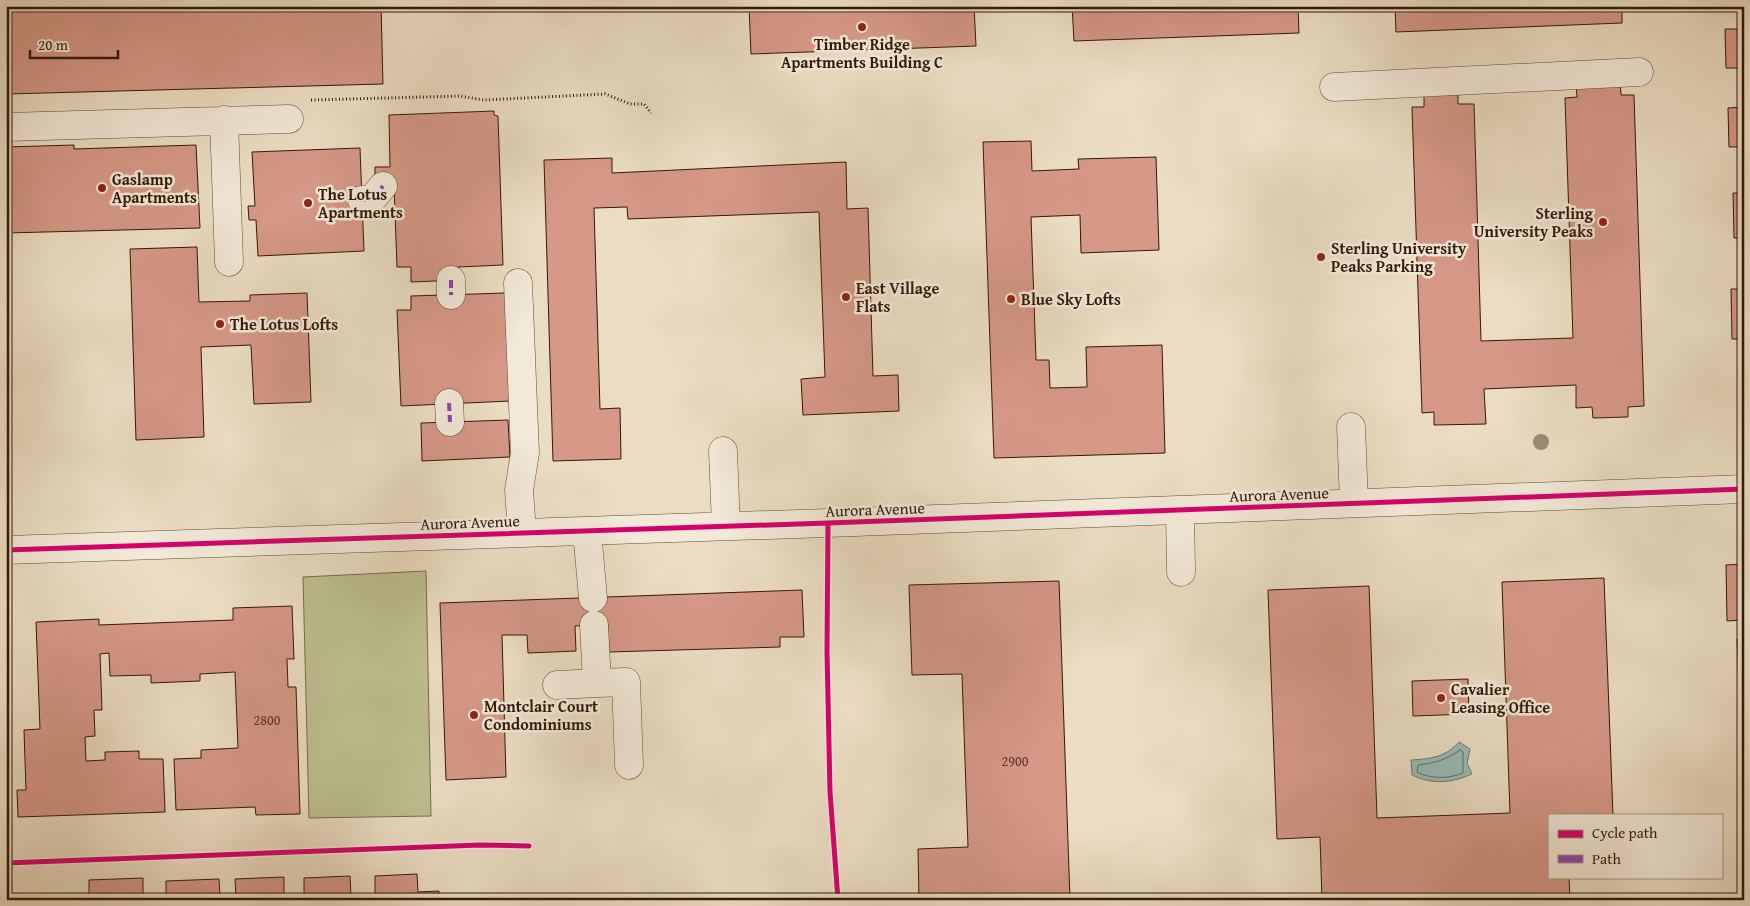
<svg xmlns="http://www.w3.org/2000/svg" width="1750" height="906" font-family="'Gentium Book Plus',serif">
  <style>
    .green { fill: #bdbf8f; stroke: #786c4c }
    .water { fill: #98bbb6; stroke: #707a71 }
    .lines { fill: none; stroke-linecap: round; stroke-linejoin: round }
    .shore { stroke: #666a60; stroke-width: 1 }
    .building { fill: #d69887; stroke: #33180a }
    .minor-casing { stroke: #614938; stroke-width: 29 }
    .path { stroke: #33180a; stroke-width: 3; stroke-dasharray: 1 2.5; stroke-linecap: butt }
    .minor { stroke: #f2e9d8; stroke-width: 28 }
    .quiet { stroke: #8e44ad; stroke-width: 4; stroke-dasharray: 8 4; stroke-linecap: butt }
    .cycleway-casing { stroke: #f2e9d8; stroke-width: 8 }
    .cycleway { stroke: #d6006c; stroke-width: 5 }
    .tree { fill: #9c8c73 }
    .poi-dot { fill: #8f2418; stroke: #f2e9d8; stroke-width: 2 }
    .labels { text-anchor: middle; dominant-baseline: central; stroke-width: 5; stroke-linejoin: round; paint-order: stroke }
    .number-label { font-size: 14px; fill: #5c3829 }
    .poi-label { font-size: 16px; font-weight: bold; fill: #33180a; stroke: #f2e9d8; text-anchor: start }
    .street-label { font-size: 16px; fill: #33180a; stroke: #f2e9d8 }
  </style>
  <rect width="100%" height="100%" fill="#ebddc3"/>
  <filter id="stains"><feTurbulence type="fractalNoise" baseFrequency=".004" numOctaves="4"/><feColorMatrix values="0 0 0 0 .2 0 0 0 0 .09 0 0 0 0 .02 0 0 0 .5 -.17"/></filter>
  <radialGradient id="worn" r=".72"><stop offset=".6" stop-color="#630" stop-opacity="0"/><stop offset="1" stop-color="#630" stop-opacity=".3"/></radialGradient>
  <path class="green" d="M426 571 431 816 309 818 303 577Z"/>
  <path class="water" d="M1459 742 1470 749 1467 763 1472 774C1452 783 1432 785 1412 775L1411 760C1430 759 1446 757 1459 742Z"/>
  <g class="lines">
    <path class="shore" d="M1460 750 1463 752V773C1449 779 1430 779 1417 772L1418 765C1435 763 1446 760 1460 750Z"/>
  </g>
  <path class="building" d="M6 6H381L383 84 6 94Z
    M749 6H792V9L851 6H974L976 46 751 54Z
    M1072 6H1298L1299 33 1074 41Z
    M1395 6H1622V23L1396 32Z
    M1725 29H1744V68H1726Z
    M1620 82 1621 95H1634L1644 406 1628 407V417L1593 418 1592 407 1576 408V385L1484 389 1486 424 1434 425V412L1422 413 1412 107H1424V94L1458 93V104H1474L1481 341 1573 338 1565 98 1577 97 1576 84Z
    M1744 107V147H1729L1728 108Z
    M494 111V115L498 116 503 265 458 267V280L411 282V267H397L394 186 375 187V167H390L389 115Z
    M1031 141 1032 171 1079 169 1078 159 1156 157 1159 250 1081 253 1080 215 1031 217 1036 360H1049L1050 388 1087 387 1086 347 1162 345 1165 453 994 458 983 142Z
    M74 145V149L196 145 200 228 6 233V147Z
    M360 148 364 251 258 256 256 220H249L248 206H255L252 152Z
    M612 158V173L846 162 847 209 868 208 873 376 898 375 899 411 803 415 801 379 825 377 819 212 628 219 627 207 594 208 600 409 620 408 621 459 553 461 544 160Z
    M1733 193H1744V238H1734Z
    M197 247 199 302 250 301V295L307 293 311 402 254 404 251 345 201 347 204 437 136 440 130 249Z
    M1731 289H1744V339H1732Z
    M505 293 510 401 401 406 397 310H411V296Z
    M508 420 510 457 422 461 421 423Z
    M1744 564V627H1742V620L1727 621 1726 565Z
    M1604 578 1613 815H1549V877H1569L1570 900H1322L1320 837 1277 839 1268 590 1369 586 1377 818 1510 813 1502 582Z
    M1059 581 1070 900H919L918 849 968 847 962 674 912 675 909 585Z
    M802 590 804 637H780V647L609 652 608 625H594L575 626 576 651 528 653 527 635H502L506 777 446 780 440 603Z
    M292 606 294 659H287L288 687H296L300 814 256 815 255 807 176 810 174 759 201 758V750L238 748 235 672 200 674V681L151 683V675L110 676 109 653 100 654 102 710H94L95 736 85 737 86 761 105 760V752L139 751V759H163L165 812 18 817 17 790H26L24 730 40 729 36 622 99 619V625L233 620V608Z
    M1737 639H1744V711H1740Z
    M1468 679 1469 714 1413 716 1412 681Z
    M1741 744H1744V809Z
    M417 874 418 892 439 891V900H89V880L143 878V899L166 898V881L219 879 220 897H236L235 879 284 877V896L304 895V878L350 876 351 896 375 895V876Z"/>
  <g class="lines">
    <defs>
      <path id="minor" d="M1334 87 1639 72
        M224 120 229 262
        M6 127 289 119
        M362 200 372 199 383 186
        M451 280V295
        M518 283 525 453 519 490 522 533
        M449 403 450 422
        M1351 427 1354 503
        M723 451 726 526
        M1180 510 1181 572
        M587 531 593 598
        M6 550 828 523 1744 489
        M597 683 626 682 629 765
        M557 685 597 683 594 625"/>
    </defs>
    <use href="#minor" class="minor-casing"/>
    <path class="path" d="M311 100 460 96 484 100 605 94 630 104H644L651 113"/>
    <use href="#minor" class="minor"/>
    <path class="quiet" d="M362 200 372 199 383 186
      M451 280V295
      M449 403 450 422"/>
    <defs>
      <path id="cycleway" d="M828 523 827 651 830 792 838 900
        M6 550 828 523 1744 489
        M6 863 480 845 529 846"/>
    </defs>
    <use href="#cycleway" class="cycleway-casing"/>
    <use href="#cycleway" class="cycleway"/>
  </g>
  <circle class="tree" cx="1541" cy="442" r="8"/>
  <g class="poi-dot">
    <circle cx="862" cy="27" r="5"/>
    <circle cx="102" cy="188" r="5"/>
    <circle cx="308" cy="203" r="5"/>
    <circle cx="1603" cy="222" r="5"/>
    <circle cx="1321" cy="257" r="5"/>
    <circle cx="846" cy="297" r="5"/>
    <circle cx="1011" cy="299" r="5"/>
    <circle cx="220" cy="324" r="5"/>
    <circle cx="1441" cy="698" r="5"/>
    <circle cx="474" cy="715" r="5"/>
  </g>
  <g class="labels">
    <g class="number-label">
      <text x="267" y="720">2800</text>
      <text x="1015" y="761">2900</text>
    </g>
    <g class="poi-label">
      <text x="862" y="44" text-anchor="middle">Timber Ridge<tspan x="862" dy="18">Apartments Building C</tspan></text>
      <text x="112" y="179">Gaslamp<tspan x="112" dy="18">Apartments</tspan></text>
      <text x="318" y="194">The Lotus<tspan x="318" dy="18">Apartments</tspan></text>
      <text x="1593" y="213" text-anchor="end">Sterling<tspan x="1593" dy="18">University Peaks</tspan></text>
      <text x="1331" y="248">Sterling University<tspan x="1331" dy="18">Peaks Parking</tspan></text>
      <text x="856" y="288">East Village<tspan x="856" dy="18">Flats</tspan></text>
      <text x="1021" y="299">Blue Sky Lofts</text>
      <text x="230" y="324">The Lotus Lofts</text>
      <text x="1451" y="689">Cavalier<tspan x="1451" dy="18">Leasing Office</tspan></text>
      <text x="484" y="706">Montclair Court<tspan x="484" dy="18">Condominiums</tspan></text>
    </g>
    <g class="street-label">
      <text transform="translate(1279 494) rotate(-2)">Aurora Avenue</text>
      <text transform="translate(875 509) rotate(-2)">Aurora Avenue</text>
      <text transform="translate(470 522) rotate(-2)">Aurora Avenue</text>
    </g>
  </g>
  <rect width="1750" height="906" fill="none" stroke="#ebddc3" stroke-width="25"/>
  <rect x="8" y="8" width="1735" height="891" fill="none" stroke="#33180a" stroke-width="2.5"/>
  <rect x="12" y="12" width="1725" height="881" fill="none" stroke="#33180a"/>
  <rect x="1548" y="814" width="175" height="65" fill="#f2e9d8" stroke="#a69586"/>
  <rect x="1558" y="830" width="25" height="8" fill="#d6006c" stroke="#a69586"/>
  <text x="1592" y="838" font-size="15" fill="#33180a">Cycle path</text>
  <rect x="1558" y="855" width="25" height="8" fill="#8e44ad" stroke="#a69586"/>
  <text x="1592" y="864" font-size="15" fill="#33180a">Path</text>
  <path d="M30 50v8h88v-8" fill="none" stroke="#33180a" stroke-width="2.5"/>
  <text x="38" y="50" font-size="15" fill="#33180a" stroke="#f2e9d8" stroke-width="4" paint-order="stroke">20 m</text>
  <rect width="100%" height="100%" filter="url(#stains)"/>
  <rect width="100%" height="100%" fill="url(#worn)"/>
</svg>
